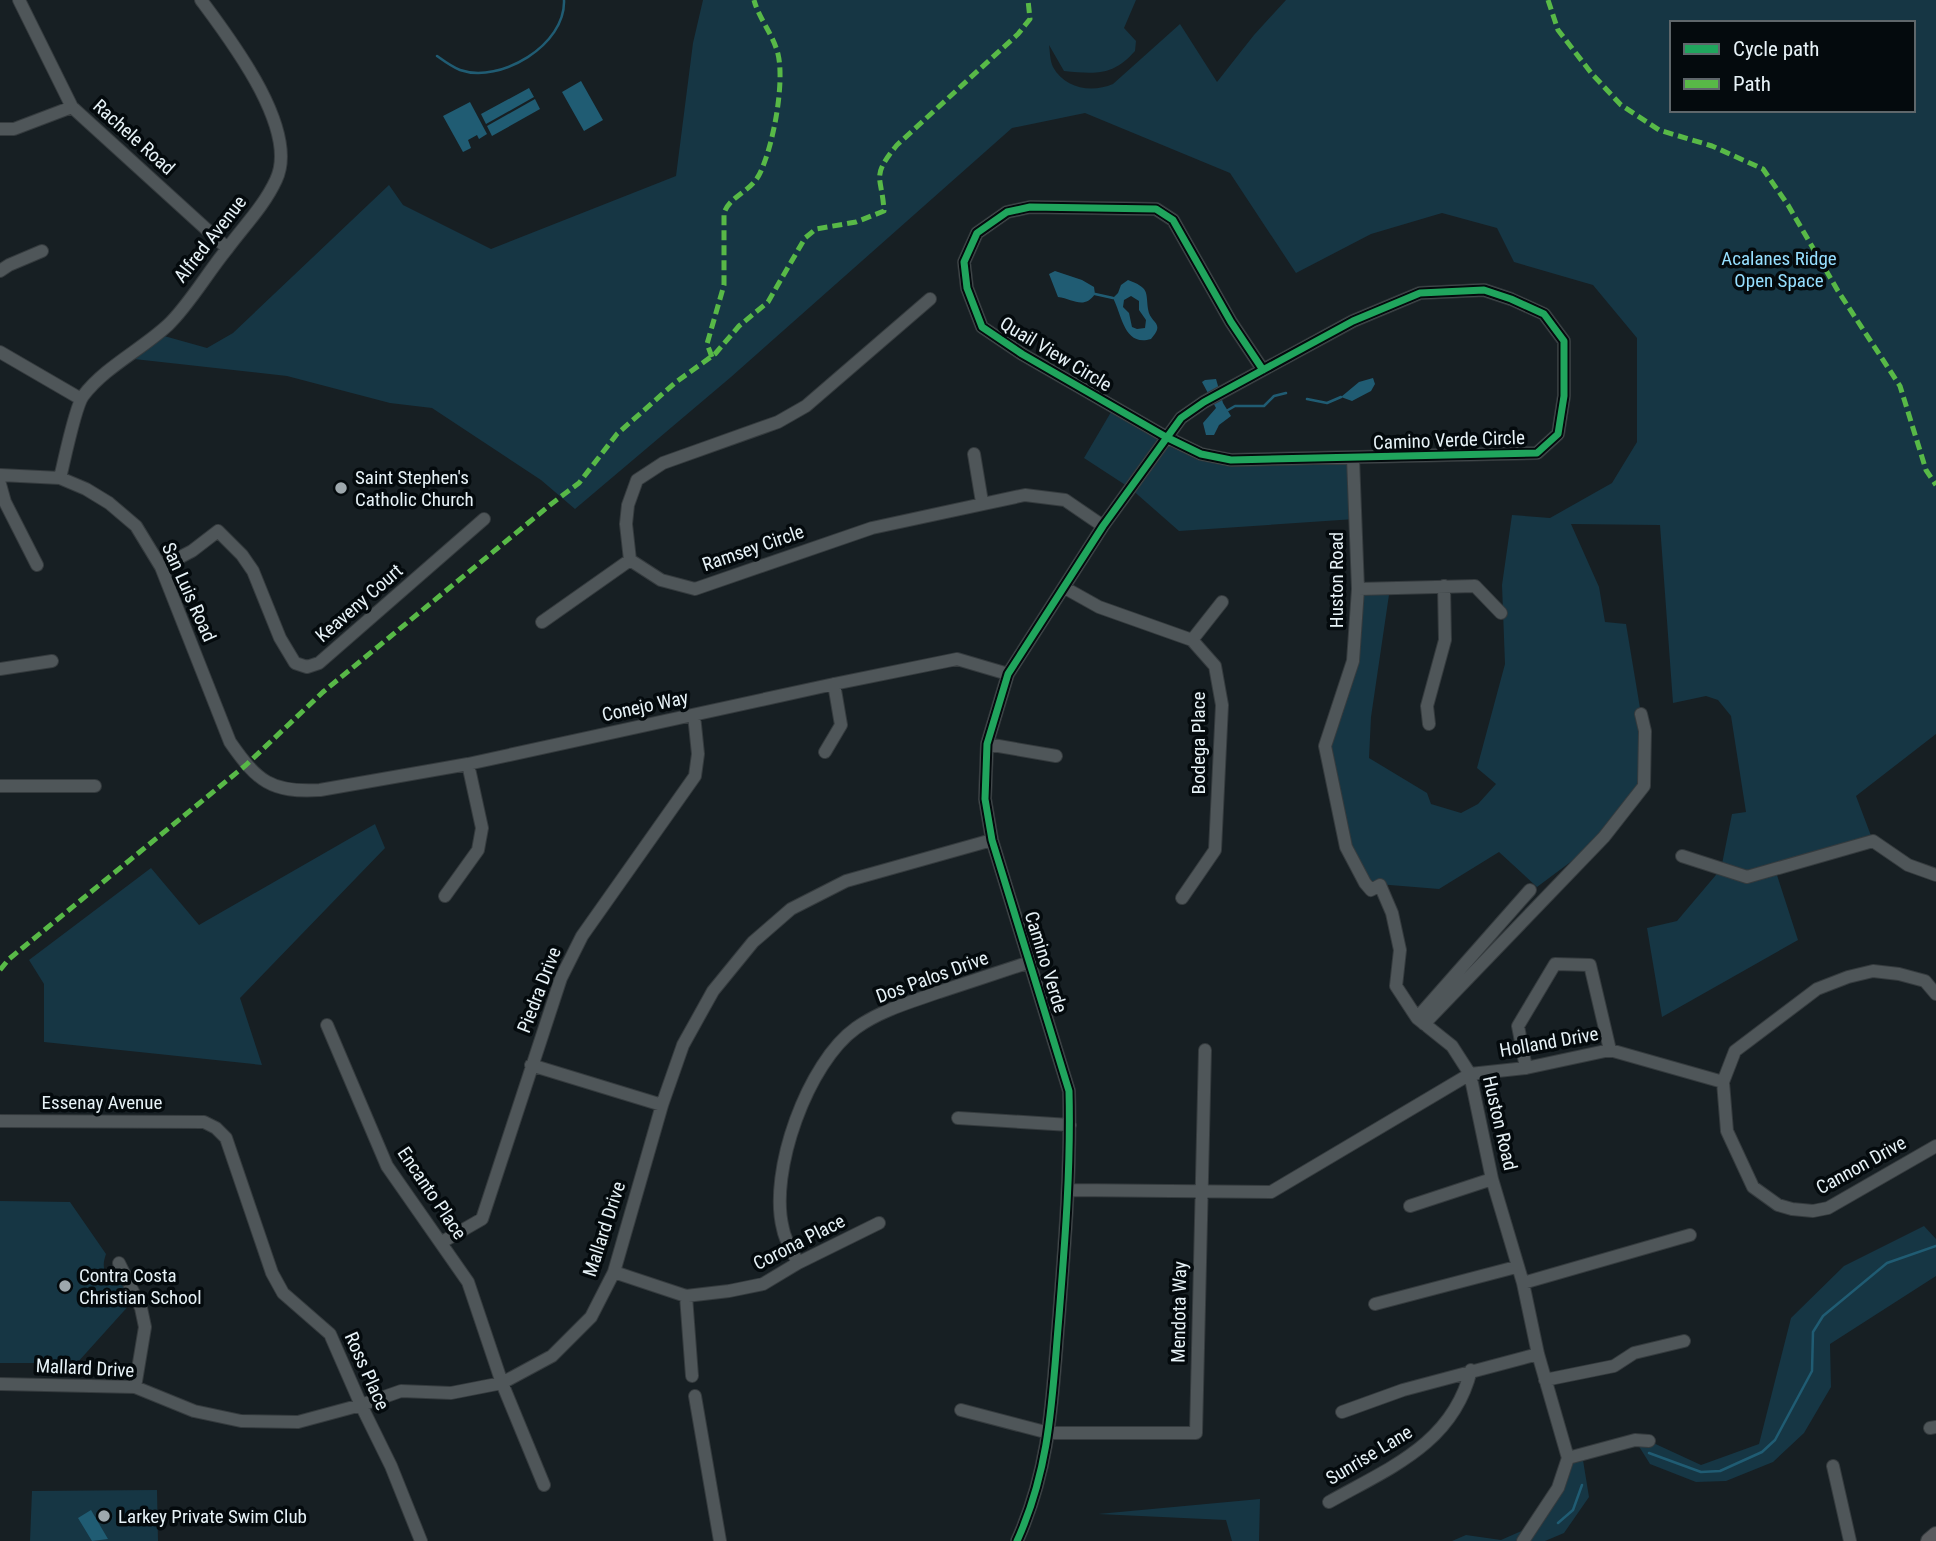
<svg xmlns="http://www.w3.org/2000/svg" width="1936" height="1541" font-family="'Roboto Condensed',sans-serif">
  <style>
    .green { fill: #163644; fill-rule: evenodd }
    .water { fill: #205c73; fill-rule: evenodd }
    .lines { fill: none; stroke-linecap: round; stroke-linejoin: round }
    .stream { stroke: #205c73; stroke-width: 2.5 }
    .minor-casing { stroke: #353b3e; stroke-width: 14 }
    .secondary-casing { stroke: #353b3e; stroke-width: 18 }
    .minor { stroke: #4f5659; stroke-width: 12 }
    .secondary { stroke: #585a5d; stroke-width: 16 }
    .quiet { stroke: #58b947; stroke-width: 5; stroke-dasharray: 10 5; stroke-linecap: butt }
    .cycleway-casing { stroke: #040a0d; stroke-width: 11 }
    .cycleway { stroke: #20a55d; stroke-width: 7 }
    .poi-dot { fill: #9ea8ad; stroke: #040a0d; stroke-width: 2.5 }
    .labels { text-anchor: middle; dominant-baseline: central; stroke-width: 7; stroke-linejoin: round; paint-order: stroke }
    .street-label { font-size: 19px; fill: #e7f2f7; stroke: #040a0d }
    .park-label { font-size: 19px; fill: #96dfff; stroke: #040a0d }
    .poi-label { font-size: 19px; fill: #e7f2f7; stroke: #040a0d; text-anchor: start }
  </style>
  <rect width="100%" height="100%" fill="#171f23"/>
  <path class="green" d="M703 0H1136L1124 28 1136 41 1135 51C1113 76 1096 74 1064 71L1049 45C1050 52 1050 61 1053 67 1065 89 1092 93 1113 84L1180 24 1217 82 1254 35 1286 0H1936V734L1856 796 1873 841 1775 869 1798 940 1662 1017 1647 928 1677 921 1721 869 1732 814 1746 812 1731 716 1718 700 1706 696 1673 703 1660 525 1571 524 1599 587 1605 622 1626 624 1641 714 1644 786 1604 837 1537 887 1499 852 1439 889 1365 883 1346 847 1325 746 1353 661 1358 589 1390 588 1371 717 1369 758 1427 793 1431 804 1461 813 1478 804 1496 784 1477 768 1505 664 1502 585 1512 515 1550 518 1612 483 1637 442V338L1593 285 1514 262 1497 228 1442 213 1371 234 1296 273 1230 173 1085 113 1012 128 731 377 575 509 541 480 432 408 390 403 287 376 125 358 157 334 207 348 233 333 389 185 403 205 491 249 676 176 693 43ZM1672 23H1913V110H1672Z
    M1114 407 1201 454 1353 458 1355 519 1179 531 1130 488 1084 458Z
    M375 824 385 848 240 998 262 1065 44 1042V984L29 960 151 868 199 925Z
    M0 1201 70 1202 106 1254C98 1277 113 1273 124 1286 127 1291 130 1297 132 1302L77 1363H0Z
    M1924 1226 1936 1239V1276L1830 1344 1831 1387 1804 1433 1773 1462 1726 1481 1696 1482 1650 1464 1635 1440 1649 1441 1701 1465 1759 1444 1791 1318 1844 1266Z
    M1582 1454 1589 1497 1564 1533 1545 1541H1452L1466 1535 1501 1540 1533 1526 1568 1458Z
    M157 1490 158 1541H30L32 1491Z
    M1260 1499 1259 1541H1232L1226 1520 1098 1514Z"/>
  <path class="water" d="M581 81 603 120 584 131 562 92Z
    M529 88 534 97 486 124 481 114Z
    M535 99 540 109 492 136 487 126Z
    M470 102 487 134 479 139 477 135 468 140 471 148 463 152 443 116Z
    M1055 271 1082 280 1094 287 1095 294C1084 310 1073 299 1058 297L1049 274Z
    M1128 280C1149 288 1146 291 1148 309 1150 324 1166 322 1151 339 1124 347 1122 315 1113 298L1118 293 1121 285ZM1131 296 1139 301V310L1146 320 1145 328 1137 329 1132 327 1129 313 1123 307 1124 300Z
    M1373 378 1375 384 1371 391 1352 401 1341 397 1359 382Z
    M1216 379 1223 403 1231 416 1219 425 1214 435H1206L1203 423 1216 408 1202 382 1205 380Z
    M91 1510 108 1539 92 1541 78 1518Z"/>
  <g class="lines">
    <path class="stream" d="M437 56C444 61 452 67 460 70 500 84 566 45 564 0
      M1095 294 1113 298
      M1307 399 1327 403 1341 397
      M1228 410 1235 406H1264L1274 396 1286 393
      M1649 1453 1701 1472 1720 1471 1762 1452 1775 1440 1812 1371 1813 1332 1823 1316 1887 1263 1936 1246
      M1558 1523 1573 1510 1582 1485"/>
    <defs>
      <path id="minor" d="M19 0 72 107 227 248
        M0 129H14L72 107
        M0 271 9 265 42 251
        M930 299 806 406 778 422 663 463 637 480 628 505 626 524 630 560 661 580 695 589 872 528 1025 495 1065 500 1103 526
        M0 352 81 399
        M974 454 982 502
        M1353 458 1358 589 1353 661 1325 746 1346 847 1365 883 1371 890 1380 885 1392 913 1400 950 1396 986 1417 1018 1452 1046 1470 1074 1492 1179 1523 1283 1538 1354 1568 1458 1558 1488 1523 1541
        M0 475 60 478 86 489 109 503 136 526 161 567 230 742C257 781 271 793 320 790L468 764 834 684 957 659 1008 674
        M60 478C64 462 75 407 83 396 105 367 141 350 168 325 189 305 208 272 227 249 244 226 264 206 276 180 300 130 230 39 201 0
        M0 484 5 502 37 565
        M161 567 192 551 218 531 242 555 253 571 280 638 295 663 307 667 319 663 484 519
        M1065 588 1099 607 1192 640 1215 666 1222 705 1215 850 1182 898
        M1358 589 1475 586 1501 613
        M542 622 630 560
        M1192 640 1222 602
        M0 669 52 661
        M1429 724 1427 706 1445 640 1444 586
        M987 744 1056 756
        M825 752 841 725 834 684
        M0 786H95
        M1682 856 1747 877 1873 841 1908 865 1936 875
        M445 896 478 850 482 828 468 764
        M1417 1018 1530 890
        M1424 1024 1604 837 1644 786 1645 731 1641 714
        M327 1025 387 1166 468 1282 502 1383 544 1485
        M531 1065 662 1105
        M1526 1068 1518 1026 1555 964 1590 965 1610 1050
        M1723 1082 1727 1131 1753 1187 1778 1205 1792 1209 1813 1211 1828 1208 1936 1146
        M958 1118 1070 1125
        M0 1121 204 1122 216 1128 226 1138 272 1273 283 1293 330 1334 361 1405 391 1466 421 1541
        M1070 1190 1271 1192 1470 1074 1526 1068 1610 1050 1723 1082 1735 1051 1817 989 1848 977 1873 971 1899 974 1925 981 1936 994
        M1410 1206 1492 1179
        M442 1242 482 1219 561 978 582 936 695 776 698 754 694 715
        M119 1263 141 1308 145 1327 135 1387
        M798 1263C793 1252 785 1241 783 1229 768 1172 808 1062 856 1028 881 1010 911 1002 939 992 969 982 1000 972 1030 962
        M614 1272 686 1296 729 1291 763 1284 798 1263 879 1223
        M1523 1283 1690 1235
        M686 1296 692 1376
        M1375 1304 1516 1267
        M1545 1380 1614 1366 1634 1353 1684 1341
        M0 1384 135 1387 194 1411 241 1421 298 1422 361 1405 401 1391 451 1393 502 1383 552 1356 591 1317 614 1272 662 1105 683 1045 713 991 753 942 791 909 846 881 992 840
        M695 1396 720 1541
        M961 1410 1049 1433H1196L1205 1050
        M1342 1412 1403 1390 1538 1354
        M1930 1428 1936 1427
        M1568 1458 1635 1440 1649 1441
        M1833 1466 1850 1541
        M1329 1502C1389 1468 1453 1444 1471 1370
        M1017 1541C1051 1466 1052 1397 1059 1316 1065 1241 1071 1167 1069 1091L992 840 985 799 987 744 1008 674 1103 526 1181 418 1204 402 1353 321 1420 293 1484 290 1511 299 1544 314 1564 341V396L1558 434 1537 453 1231 460 1201 454 1166 437 1022 354 982 327 967 288 964 262 977 233 1007 212 1030 207 1156 209 1173 220 1231 322 1263 370"/>
      <path id="secondary" d="M1929 1541 1936 1535"/>
    </defs>
    <use href="#minor" class="minor-casing"/>
    <use href="#secondary" class="secondary-casing"/>
    <use href="#minor" class="minor"/>
    <use href="#secondary" class="secondary"/>
    <path class="quiet" d="M1548 0 1558 30 1592 74 1621 105 1659 130 1712 146 1763 169 1788 205 1838 291 1900 386 1926 470 1936 485
      M712 357 707 344 724 285V213C730 196 750 192 759 175 773 148 785 83 778 54 773 34 759 19 754 0
      M0 970 9 959 246 765 323 692 550 505 579 483 617 434 676 382 715 354 739 326 768 302 805 238 816 229 856 222 884 211C882 175 870 178 897 145L1018 34 1030 19 1028 0"/>
    <defs>
      <path id="cycleway" d="M1017 1541C1051 1466 1052 1397 1059 1316 1065 1241 1071 1167 1069 1091L992 840 985 799 987 744 1008 674 1103 526 1181 418 1204 402 1353 321 1420 293 1484 290 1511 299 1544 314 1564 341V396L1558 434 1537 453 1231 460 1201 454 1166 437 1022 354 982 327 967 288 964 262 977 233 1007 212 1030 207 1156 209 1173 220 1231 322 1263 370"/>
    </defs>
    <use href="#cycleway" class="cycleway-casing"/>
    <use href="#cycleway" class="cycleway"/>
  </g>
  <g class="poi-dot">
    <circle cx="341" cy="488" r="7"/>
    <circle cx="65" cy="1286" r="7"/>
    <circle cx="104" cy="1516" r="7"/>
  </g>
  <g class="labels">
    <g class="street-label">
      <text transform="translate(134 137) rotate(42)">Rachele Road</text>
      <text transform="translate(210 239) rotate(-52)">Alfred Avenue</text>
      <text transform="translate(1056 354) rotate(31)">Quail View Circle</text>
      <text transform="translate(1449 440) rotate(-2)">Camino Verde Circle</text>
      <text transform="translate(753 548) rotate(-19)">Ramsey Circle</text>
      <text transform="translate(1336 580) rotate(-90)">Huston Road</text>
      <text transform="translate(189 592) rotate(66)">San Luis Road</text>
      <text transform="translate(359 603) rotate(-41)">Keaveny Court</text>
      <text transform="translate(645 706) rotate(-12)">Conejo Way</text>
      <text transform="translate(1198 743) rotate(-90)">Bodega Place</text>
      <text transform="translate(1046 962) rotate(73)">Camino Verde</text>
      <text transform="translate(932 977) rotate(-20)">Dos Palos Drive</text>
      <text transform="translate(539 990) rotate(-69)">Piedra Drive</text>
      <text transform="translate(1549 1042) rotate(-10)">Holland Drive</text>
      <text x="102" y="1102">Essenay Avenue</text>
      <text transform="translate(1500 1123) rotate(77)">Huston Road</text>
      <text transform="translate(1861 1165) rotate(-29)">Cannon Drive</text>
      <text transform="translate(432 1193) rotate(56)">Encanto Place</text>
      <text transform="translate(604 1229) rotate(-72)">Mallard Drive</text>
      <text transform="translate(799 1242) rotate(-27)">Corona Place</text>
      <text transform="translate(1179 1312) rotate(-89)">Mendota Way</text>
      <text transform="translate(85 1368) rotate(3)">Mallard Drive</text>
      <text transform="translate(367 1371) rotate(66)">Ross Place</text>
      <text transform="translate(1369 1455) rotate(-31)">Sunrise Lane</text>
    </g>
    <g class="park-label">
      <text x="1779" y="258">Acalanes Ridge<tspan x="1779" dy="22">Open Space</tspan></text>
    </g>
    <g class="poi-label">
      <text x="355" y="477">Saint Stephen's<tspan x="355" dy="22">Catholic Church</tspan></text>
      <text x="79" y="1275">Contra Costa<tspan x="79" dy="22">Christian School</tspan></text>
      <text x="118" y="1516">Larkey Private Swim Club</text>
    </g>
  </g>
  <rect x="1670" y="21" width="245" height="91" fill="#040a0d" stroke="#5f676b" stroke-width="2"/>
  <rect x="1684" y="44" width="35" height="10" fill="#20a55d" stroke="#5f676b" stroke-width="2"/>
  <text x="1733" y="56" font-size="21" fill="#e7f2f7">Cycle path</text>
  <rect x="1684" y="79" width="35" height="10" fill="#58b947" stroke="#5f676b" stroke-width="2"/>
  <text x="1733" y="91" font-size="21" fill="#e7f2f7">Path</text>
</svg>
